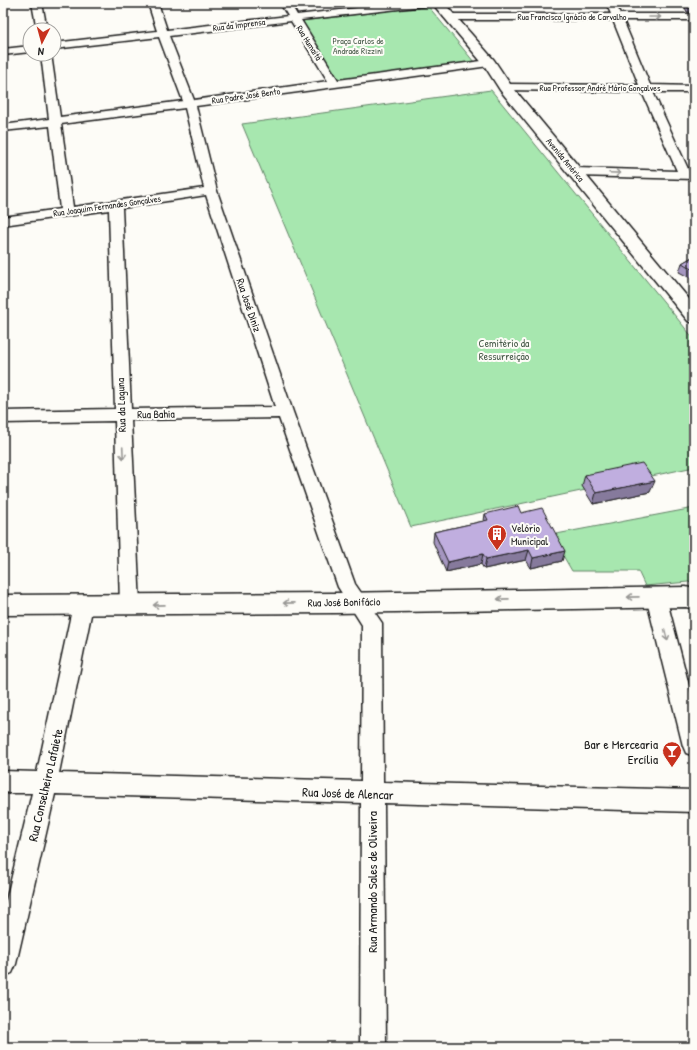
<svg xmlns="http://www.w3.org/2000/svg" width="697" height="1050" font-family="'Patrick Hand',sans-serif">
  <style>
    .green { fill: #a7e7af; stroke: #628266 }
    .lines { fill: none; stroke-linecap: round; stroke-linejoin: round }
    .minor-casing { stroke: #1c1c1c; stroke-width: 3 }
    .tertiary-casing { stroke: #1c1c1c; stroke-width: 3 }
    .minor { fill: #fdfcf7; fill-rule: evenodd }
    .tertiary { fill: #fdfcf7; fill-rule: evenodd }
    .wall { fill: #a596c0; stroke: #1c1c1c }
    .shaded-wall { fill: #867a9c; stroke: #1c1c1c }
    .building { fill: #c0aedf; stroke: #1c1c1c }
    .oneway { stroke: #989794 }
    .labels { text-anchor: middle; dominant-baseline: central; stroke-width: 4; stroke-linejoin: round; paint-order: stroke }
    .far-street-label { font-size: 9px; fill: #1c1c1c; stroke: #fdfcf7 }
    .far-park-label { font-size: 9px; fill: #465948; stroke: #fdfcf7 }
    .street-label { font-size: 11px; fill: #1c1c1c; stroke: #fdfcf7 }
    .park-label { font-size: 11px; fill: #465948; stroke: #fdfcf7 }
    .poi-label { font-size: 11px; fill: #1c1c1c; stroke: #fdfcf7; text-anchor: start }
    .near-poi-label { font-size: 13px; fill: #1c1c1c; stroke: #fdfcf7; text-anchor: end }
    .near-street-label { font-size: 13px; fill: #1c1c1c; stroke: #fdfcf7 }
  </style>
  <rect width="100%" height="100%" fill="#fdfcf7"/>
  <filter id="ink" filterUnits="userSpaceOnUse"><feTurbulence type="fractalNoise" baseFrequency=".025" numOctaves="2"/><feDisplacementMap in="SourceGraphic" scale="8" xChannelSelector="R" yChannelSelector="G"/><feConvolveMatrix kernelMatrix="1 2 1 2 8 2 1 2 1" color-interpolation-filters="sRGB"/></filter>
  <g filter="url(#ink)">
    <path class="green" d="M428 6 474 62 336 80 301 21Z
      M491 90 694 339V467L411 527 242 124Z
      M694 508V580L688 582 645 586 638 571H572L551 535Z"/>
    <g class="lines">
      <defs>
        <path id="minor" d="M32 3H42L47 30H37Z
          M148 3H158L167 30 288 16 280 3H290L297 15 400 3H430L425 6 301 20 338 80 489 60 494 63 489 66 196 106 217 191 293 412 355 584 382 623 383 782 694 790V812L384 803 386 1047H360L361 803 55 794 16 964 12 973 3 977V913L32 793H3V771L37 772 73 605 76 599 83 597 90 599 93 605 59 773 361 781 362 625 338 587 279 418 131 420 140 605 137 611 130 613 123 611 120 605 115 421 3 423V411L115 409 109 210 3 225V217L60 209 50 126 3 131V125L49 119 41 54H51L60 117 183 101 159 37 54 49V43L157 31ZM291 21 328 81 194 100 169 36ZM185 108 204 188 73 207 61 124ZM206 195 275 407 131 409 122 208Z
          M606 3H616L620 14H694V20H623L650 85 694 86V92H653L689 171H694V179L576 176 572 175 570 172 572 169 576 168 677 171 642 92 505 90 500 87 505 84 639 85 613 20H449L444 17 449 14H611Z
          M30 46V52L3 55V49Z
          M656 589 663 591 666 597 694 705V756L686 753 683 746 646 597 649 591Z"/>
        <path id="tertiary" d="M432 3H444L494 60 510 84 694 305V323L688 321 500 90 484 65Z
          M686 587 694 589V609L686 607 336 613 3 615V595L336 593Z"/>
      </defs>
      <use href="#minor" class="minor-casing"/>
      <use href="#tertiary" class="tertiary-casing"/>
      <use href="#minor" class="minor"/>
      <use href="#tertiary" class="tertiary"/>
    </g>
    <path class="wall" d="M683 3H694V12H687Z
      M694 256V280L679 272 682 263Z
      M585 475 650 492 593 504 582 486Z
      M485 514 562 561 531 568 526 560 484 569 481 564 446 572 433 542 434 532 484 521Z"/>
    <path class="shaded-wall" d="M655 481 650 492 593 504 596 493Z
      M529 550 526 560 484 569 486 559Z
      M565 551 562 561 531 568 533 558Z
      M483 554 481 564 446 572 448 562Z"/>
    <path class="building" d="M686 3H694V8H688Z
      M694 256V270L682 263Z
      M642 463 655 481 596 493 585 475Z
      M518 506 521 513 542 508 565 551 533 558 529 550 486 559 483 554 448 562 434 532 488 520 485 514Z"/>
    <defs><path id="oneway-shaft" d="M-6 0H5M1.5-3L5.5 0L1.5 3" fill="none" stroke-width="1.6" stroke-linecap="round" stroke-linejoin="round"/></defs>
    <g class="oneway">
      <use href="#oneway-shaft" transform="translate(655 17)"/>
      <use href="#oneway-shaft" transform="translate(615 173) rotate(2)"/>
      <use href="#oneway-shaft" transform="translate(123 453) rotate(87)"/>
      <use href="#oneway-shaft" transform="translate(633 597) rotate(179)"/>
      <use href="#oneway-shaft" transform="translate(503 599) rotate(179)"/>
      <use href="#oneway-shaft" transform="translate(289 603) rotate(179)"/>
      <use href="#oneway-shaft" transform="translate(159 605) rotate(179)"/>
      <use href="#oneway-shaft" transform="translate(666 635) rotate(76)"/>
    </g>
  </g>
  <defs>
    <symbol id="building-pin" viewBox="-11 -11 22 30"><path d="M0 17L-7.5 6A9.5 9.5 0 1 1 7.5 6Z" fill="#c8321e" stroke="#fdfcf7"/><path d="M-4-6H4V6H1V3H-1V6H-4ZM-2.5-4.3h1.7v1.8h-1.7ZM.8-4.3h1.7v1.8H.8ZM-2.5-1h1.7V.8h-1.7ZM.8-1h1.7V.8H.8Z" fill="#fff"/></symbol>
    <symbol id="bar-pin" viewBox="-11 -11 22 30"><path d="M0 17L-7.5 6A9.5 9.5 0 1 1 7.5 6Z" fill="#c8321e" stroke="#fdfcf7"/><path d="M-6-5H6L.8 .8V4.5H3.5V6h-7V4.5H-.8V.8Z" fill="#fff"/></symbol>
  </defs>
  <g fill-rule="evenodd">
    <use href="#building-pin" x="486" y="523" width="22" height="30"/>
    <use href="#bar-pin" x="661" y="740" width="22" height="30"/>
  </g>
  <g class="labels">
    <g class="far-street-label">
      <text x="572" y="17">Rua Francisco Ignácio de Carvalho</text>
      <text transform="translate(239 25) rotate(-7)">Rua da Imprensa</text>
      <text transform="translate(309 43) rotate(58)">Rua Humaitá</text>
      <text x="600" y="88">Rua Professor André Mário Gonçalves</text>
      <text transform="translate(246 96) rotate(-8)">Rua Padre José Bento</text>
      <text transform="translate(565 160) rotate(50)">Avenida América</text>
      <text transform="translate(107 206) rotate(-8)">Rua Joaquim Fernandes Gonçalves</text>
    </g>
    <g class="far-park-label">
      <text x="358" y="41">Praça Carlos de<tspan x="358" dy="10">Andrade Rizzini</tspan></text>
    </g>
    <g class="street-label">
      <text transform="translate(249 305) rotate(71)">Rua José Diniz</text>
      <text transform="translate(121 405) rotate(-92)">Rua da Laguna</text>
      <text transform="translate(156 414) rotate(-1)">Rua Bahia</text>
      <text transform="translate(344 602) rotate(-1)">Rua José Bonifácio</text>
    </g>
    <g class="park-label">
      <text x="504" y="343">Cemitério da<tspan x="504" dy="13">Ressurreição</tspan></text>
    </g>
    <g class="poi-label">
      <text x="511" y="528">Velório<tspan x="511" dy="13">Municipal</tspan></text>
    </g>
    <g class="near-poi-label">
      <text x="658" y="744">Bar e Mercearia<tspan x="658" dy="15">Ercília</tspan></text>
    </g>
    <g class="near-street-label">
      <text transform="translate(45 785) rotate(-77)">Rua Conselheiro Lafaiete</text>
      <text transform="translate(348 793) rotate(2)">Rua José de Alencar</text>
      <text transform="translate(372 882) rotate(-90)">Rua Armando Sales de Oliveira</text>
    </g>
  </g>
  <rect width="697" height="1050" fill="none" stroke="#fdfcf7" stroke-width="16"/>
  <rect x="8" y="8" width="681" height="1034" fill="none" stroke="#1c1c1c" stroke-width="1.5" filter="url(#ink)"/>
  <g transform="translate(42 42) rotate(186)"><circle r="19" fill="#fdfcf7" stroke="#a3a29f"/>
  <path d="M0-3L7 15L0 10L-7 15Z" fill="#c8321e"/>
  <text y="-6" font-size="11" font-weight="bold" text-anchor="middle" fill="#1c1c1c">N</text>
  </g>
</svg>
